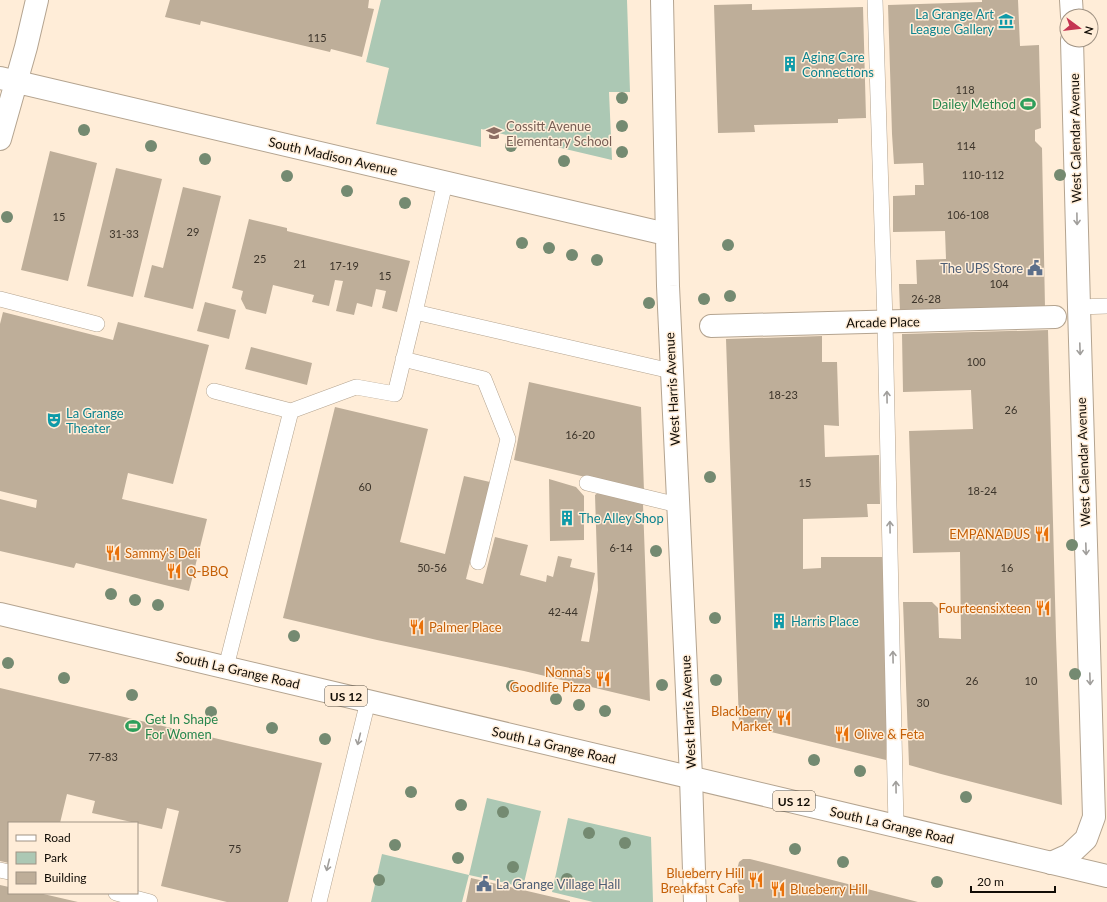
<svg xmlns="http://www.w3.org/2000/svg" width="1107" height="902" font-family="Lato,sans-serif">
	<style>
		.green { fill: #acc8b4 }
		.building { fill: #beae99 }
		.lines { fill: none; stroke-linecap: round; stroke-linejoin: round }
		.service-casing { stroke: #b4a490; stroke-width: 16 }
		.pedestrian-casing { stroke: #b4a490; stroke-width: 24 }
		.minor-casing { stroke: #b4a490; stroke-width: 24 }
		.primary-casing { stroke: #b4a490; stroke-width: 24 }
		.service { stroke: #fff; stroke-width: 15 }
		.pedestrian { stroke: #fff; stroke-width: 22 }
		.minor { stroke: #fff; stroke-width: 22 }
		.primary { stroke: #fff; stroke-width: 22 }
		.tree { fill: #748a71 }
		.oneway { stroke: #a09e9b }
		.labels { text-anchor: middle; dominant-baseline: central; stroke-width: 3; stroke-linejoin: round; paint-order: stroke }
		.number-label { font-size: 11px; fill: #3c342a }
		.shield { fill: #ffedd8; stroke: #585044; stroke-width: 1 }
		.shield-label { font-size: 12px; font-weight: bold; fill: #110c05 }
		.culture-label { font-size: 13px; fill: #0d838f; stroke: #ffedd8; text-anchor: start }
		.leisure-label { font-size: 13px; fill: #27864d; stroke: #ffedd8; text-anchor: end }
		.education-label { font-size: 13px; fill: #785e54; stroke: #ffedd8; text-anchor: start }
		.street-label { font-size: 13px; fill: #110c05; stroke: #ffedd8 }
		.service-label { font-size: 13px; fill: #4e5e75; stroke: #ffedd8; text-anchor: end }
		.food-label { font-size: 13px; fill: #c56008; stroke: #ffedd8; text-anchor: end }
	</style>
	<rect width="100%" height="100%" fill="#ffedd8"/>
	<path class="green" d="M 381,0 L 627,0 L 630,92 L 609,92 L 612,160 L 481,129 L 481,147 L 376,124 L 389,68 L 366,62 Z
		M 487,798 L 541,811 L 523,887 L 469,875 L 462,902 L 371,902 L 382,854 L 469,875 Z
		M 568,818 L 651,837 L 653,902 L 593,902 L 552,892 Z"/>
	<path class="building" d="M 170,0 L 369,0 L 368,8 L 374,9 L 362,57 L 331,49 L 330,52 L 201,21 L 200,25 L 165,17 Z
		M 982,0 L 1018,0 L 1020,46 L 1039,45 L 1041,128 L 1035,130 L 1035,141 L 1042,148 L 1045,308 L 900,312 L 899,284 L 917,284 L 916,260 L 946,259 L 945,231 L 893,232 L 893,196 L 915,195 L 915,185 L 924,185 L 923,163 L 894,164 L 892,134 L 888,5 L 982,2 Z
		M 752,4 L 752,10 L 863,7 L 866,118 L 838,119 L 838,123 L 754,125 L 755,132 L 718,133 L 714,5 Z
		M 50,151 L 97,163 L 68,281 L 21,270 Z
		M 116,168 L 162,179 L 133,297 L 87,286 Z
		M 183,187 L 221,196 L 193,309 L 144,297 L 152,265 L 163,268 Z
		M 249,219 L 287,228 L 287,231 L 410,261 L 397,312 L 382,308 L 386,291 L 376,289 L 372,307 L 357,303 L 354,315 L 336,311 L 343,281 L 335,280 L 329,306 L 312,302 L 314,295 L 273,285 L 266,314 L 246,309 L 241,299 L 243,291 L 232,288 Z
		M 205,302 L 236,310 L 229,339 L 197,331 Z
		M 3,312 L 113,340 L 118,322 L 209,345 L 173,484 L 128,473 L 122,499 L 207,519 L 189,591 L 76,563 L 74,568 L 0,551 L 0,499 L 36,508 L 37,500 L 0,491 L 0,324 Z
		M 1048,330 L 1056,637 L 1062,805 L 941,774 L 909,765 L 903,602 L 932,602 L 938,608 L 939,638 L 961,639 L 960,552 L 913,553 L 909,431 L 973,429 L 971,390 L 903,392 L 902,334 Z
		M 822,336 L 822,362 L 837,362 L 839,426 L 824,425 L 825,457 L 879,455 L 880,504 L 867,504 L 868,517 L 803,519 L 803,569 L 821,568 L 821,557 L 886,557 L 886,760 L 739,724 L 726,339 Z
		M 251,347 L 312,363 L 307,385 L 245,369 Z
		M 529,382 L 641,407 L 644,491 L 514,460 Z
		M 335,407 L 428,429 L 400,542 L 445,554 L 464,476 L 490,482 L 466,579 L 483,584 L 495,537 L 528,545 L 520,575 L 546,582 L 547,575 L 553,577 L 558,556 L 572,559 L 570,567 L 595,573 L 581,641 L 589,642 L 598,590 L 595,495 L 599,492 L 643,504 L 650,701 L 524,671 L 377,640 L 283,618 Z
		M 549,479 L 576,487 L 584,496 L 584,540 L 550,541 Z
		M 0,688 L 322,763 L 288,902 L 227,902 L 161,886 L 179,811 L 167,808 L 162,829 L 92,813 L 95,801 L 67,794 L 60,823 L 9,823 L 9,863 L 0,861 Z
		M 743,859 L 750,859 L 918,902 L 739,902 L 737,870 L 739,862 Z
		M 471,878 L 570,901 L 570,902 L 466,902 Z
		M 0,885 L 9,887 L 9,893 L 39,893 L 78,902 L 0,902 Z"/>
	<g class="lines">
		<defs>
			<path id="service" d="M 875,0 L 885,322 L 896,826
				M 445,183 L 415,312 L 671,371
				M 0,299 L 97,324
				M 1079,307 L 1107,306
				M 403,359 L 484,379 L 508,439 L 478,562
				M 214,391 L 291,411
				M 587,483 L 678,505
				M 226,667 L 291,411 L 356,387 L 395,394 L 415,312
				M 0,870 L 9,872
				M 116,893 L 150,902
				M 319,902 L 368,701"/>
			<path id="pedestrian" d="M 711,326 L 1055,317"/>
			<path id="minor" d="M 662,0 L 668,286 L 691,777 L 695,902
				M 1071,0 L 1072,16
				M 0,78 L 666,234
				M 0,139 L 26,47 L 37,0
				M 1051,863 L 1069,855 L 1086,839 L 1094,817 L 1079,307 L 1072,40"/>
			<path id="primary" d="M 0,614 L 1107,876"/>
		</defs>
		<use href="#service" class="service-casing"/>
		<use href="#pedestrian" class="pedestrian-casing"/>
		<use href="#minor" class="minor-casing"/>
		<use href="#primary" class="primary-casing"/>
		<use href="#service" class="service"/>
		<use href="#pedestrian" class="pedestrian"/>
		<use href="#minor" class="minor"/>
		<use href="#primary" class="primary"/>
	</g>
	<g class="tree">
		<circle cx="622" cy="98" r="6"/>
		<circle cx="622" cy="126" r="6"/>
		<circle cx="84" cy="130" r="6"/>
		<circle cx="151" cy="146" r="6"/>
		<circle cx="511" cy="146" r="6"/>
		<circle cx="622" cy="152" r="6"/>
		<circle cx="205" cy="159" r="6"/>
		<circle cx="564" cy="161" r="6"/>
		<circle cx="1060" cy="175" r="6"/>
		<circle cx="287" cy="176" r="6"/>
		<circle cx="347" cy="191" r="6"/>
		<circle cx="405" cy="203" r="6"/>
		<circle cx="7" cy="217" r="6"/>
		<circle cx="522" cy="243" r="6"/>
		<circle cx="728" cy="245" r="6"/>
		<circle cx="549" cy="248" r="6"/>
		<circle cx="572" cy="255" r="6"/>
		<circle cx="597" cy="260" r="6"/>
		<circle cx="730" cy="296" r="6"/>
		<circle cx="704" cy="299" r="6"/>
		<circle cx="649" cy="303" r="6"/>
		<circle cx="710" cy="477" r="6"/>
		<circle cx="1072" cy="545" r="6"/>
		<circle cx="656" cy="551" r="6"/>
		<circle cx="111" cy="594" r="6"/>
		<circle cx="135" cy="600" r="6"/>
		<circle cx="158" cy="605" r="6"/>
		<circle cx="715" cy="618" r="6"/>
		<circle cx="294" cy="636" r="6"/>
		<circle cx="8" cy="663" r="6"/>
		<circle cx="1075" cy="674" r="6"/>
		<circle cx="64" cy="678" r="6"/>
		<circle cx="716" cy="680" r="6"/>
		<circle cx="662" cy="685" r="6"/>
		<circle cx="512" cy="686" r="6"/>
		<circle cx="132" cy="695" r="6"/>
		<circle cx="556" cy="699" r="6"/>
		<circle cx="579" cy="705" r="6"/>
		<circle cx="605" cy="711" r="6"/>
		<circle cx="211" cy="712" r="6"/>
		<circle cx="272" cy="728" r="6"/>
		<circle cx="325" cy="739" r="6"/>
		<circle cx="814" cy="760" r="6"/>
		<circle cx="860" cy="771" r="6"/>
		<circle cx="411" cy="792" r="6"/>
		<circle cx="966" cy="797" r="6"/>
		<circle cx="461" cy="805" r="6"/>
		<circle cx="503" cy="812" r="6"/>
		<circle cx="589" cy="833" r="6"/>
		<circle cx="625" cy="843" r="6"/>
		<circle cx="395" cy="845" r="6"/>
		<circle cx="795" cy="849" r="6"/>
		<circle cx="458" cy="858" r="6"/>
		<circle cx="843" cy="862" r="6"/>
		<circle cx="513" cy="867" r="6"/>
		<circle cx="567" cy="879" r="6"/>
		<circle cx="379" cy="880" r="6"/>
		<circle cx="937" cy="882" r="6"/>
	</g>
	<defs><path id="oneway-shaft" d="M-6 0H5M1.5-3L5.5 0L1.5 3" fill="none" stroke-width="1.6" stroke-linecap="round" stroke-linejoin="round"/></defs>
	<g class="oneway">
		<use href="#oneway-shaft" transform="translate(1077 219) rotate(89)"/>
		<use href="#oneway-shaft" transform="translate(1080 349) rotate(88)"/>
		<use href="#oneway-shaft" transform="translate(887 397) rotate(-91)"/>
		<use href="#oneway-shaft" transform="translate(890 527) rotate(-91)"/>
		<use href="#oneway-shaft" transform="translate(1086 549) rotate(88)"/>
		<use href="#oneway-shaft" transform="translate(893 657) rotate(-91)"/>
		<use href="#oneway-shaft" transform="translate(1090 679) rotate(88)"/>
		<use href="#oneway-shaft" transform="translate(359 739) rotate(104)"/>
		<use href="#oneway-shaft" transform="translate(896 787) rotate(-91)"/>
		<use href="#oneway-shaft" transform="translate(328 865) rotate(104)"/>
	</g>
	<defs>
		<symbol id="museum-bare" viewBox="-9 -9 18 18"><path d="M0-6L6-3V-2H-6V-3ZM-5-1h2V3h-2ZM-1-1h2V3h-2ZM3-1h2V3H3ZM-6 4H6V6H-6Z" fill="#0f9aa8" stroke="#ffedd8" stroke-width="2.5" paint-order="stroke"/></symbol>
		<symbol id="building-bare" viewBox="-9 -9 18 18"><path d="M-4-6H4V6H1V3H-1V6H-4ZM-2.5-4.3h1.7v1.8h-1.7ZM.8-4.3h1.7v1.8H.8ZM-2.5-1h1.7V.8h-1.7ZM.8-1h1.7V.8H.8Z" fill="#0f9aa8" stroke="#ffedd8" stroke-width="2.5" paint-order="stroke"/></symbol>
		<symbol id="stadium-bare" viewBox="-9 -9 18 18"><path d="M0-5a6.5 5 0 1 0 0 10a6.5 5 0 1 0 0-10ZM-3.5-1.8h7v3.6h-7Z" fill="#2e9e5b" stroke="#ffedd8" stroke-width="2.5" paint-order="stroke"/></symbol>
		<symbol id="school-bare" viewBox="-9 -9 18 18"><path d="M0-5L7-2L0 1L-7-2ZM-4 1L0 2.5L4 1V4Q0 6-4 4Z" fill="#8d6e63" stroke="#ffedd8" stroke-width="2.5" paint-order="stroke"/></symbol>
		<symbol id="civic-bare" viewBox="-9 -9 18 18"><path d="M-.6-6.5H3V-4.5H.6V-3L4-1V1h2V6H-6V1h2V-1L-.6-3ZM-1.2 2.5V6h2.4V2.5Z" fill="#5c6f8a" stroke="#ffedd8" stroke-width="2.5" paint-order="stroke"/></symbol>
		<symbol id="theatre-bare" viewBox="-9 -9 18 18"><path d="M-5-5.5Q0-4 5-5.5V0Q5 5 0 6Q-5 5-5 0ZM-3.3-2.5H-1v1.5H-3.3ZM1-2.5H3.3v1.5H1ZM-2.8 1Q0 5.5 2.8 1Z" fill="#0f9aa8" stroke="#ffedd8" stroke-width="2.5" paint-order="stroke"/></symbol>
		<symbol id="restaurant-bare" viewBox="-9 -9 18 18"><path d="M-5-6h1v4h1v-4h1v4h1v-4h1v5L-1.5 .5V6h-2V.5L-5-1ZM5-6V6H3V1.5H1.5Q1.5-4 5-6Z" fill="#e8710a" stroke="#ffedd8" stroke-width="2.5" paint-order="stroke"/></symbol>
	</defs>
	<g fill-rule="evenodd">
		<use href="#museum-bare" x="995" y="10" width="22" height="22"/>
		<use href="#building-bare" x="779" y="53" width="22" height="22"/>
		<use href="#stadium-bare" x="1017" y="93" width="22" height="22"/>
		<use href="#school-bare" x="483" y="122" width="22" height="22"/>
		<use href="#civic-bare" x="1024" y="257" width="22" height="22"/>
		<use href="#theatre-bare" x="43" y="409" width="22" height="22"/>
		<use href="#building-bare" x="556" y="507" width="22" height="22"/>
		<use href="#restaurant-bare" x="1031" y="523" width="22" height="22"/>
		<use href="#restaurant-bare" x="102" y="542" width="22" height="22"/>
		<use href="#restaurant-bare" x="163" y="560" width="22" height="22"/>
		<use href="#restaurant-bare" x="1032" y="597" width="22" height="22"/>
		<use href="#building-bare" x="768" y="610" width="22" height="22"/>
		<use href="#restaurant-bare" x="406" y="616" width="22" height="22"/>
		<use href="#restaurant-bare" x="592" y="668" width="22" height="22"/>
		<use href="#restaurant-bare" x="773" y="707" width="22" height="22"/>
		<use href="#stadium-bare" x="122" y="715" width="22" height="22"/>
		<use href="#restaurant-bare" x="831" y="723" width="22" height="22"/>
		<use href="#restaurant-bare" x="745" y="869" width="22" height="22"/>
		<use href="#civic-bare" x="473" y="873" width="22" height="22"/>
		<use href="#restaurant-bare" x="767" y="878" width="22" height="22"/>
	</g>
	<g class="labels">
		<g class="number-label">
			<text x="317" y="37">115</text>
			<text x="965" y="89">118</text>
			<text x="966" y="145">114</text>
			<text x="983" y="174">110-112</text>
			<text x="968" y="214">106-108</text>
			<text x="59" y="216">15</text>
			<text x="193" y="231">29</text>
			<text x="124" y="233">31-33</text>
			<text x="260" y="258">25</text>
			<text x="300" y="263">21</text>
			<text x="344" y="265">17-19</text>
			<text x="385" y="275">15</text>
			<text x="999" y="283">104</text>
			<text x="926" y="298">26-28</text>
			<text x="976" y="361">100</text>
			<text x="783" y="394">18-23</text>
			<text x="1011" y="409">26</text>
			<text x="580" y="434">16-20</text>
			<text x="805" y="482">15</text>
			<text x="365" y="486">60</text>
			<text x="982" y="490">18-24</text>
			<text x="621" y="547">6-14</text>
			<text x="432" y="567">50-56</text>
			<text x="1007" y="567">16</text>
			<text x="563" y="611">42-44</text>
			<text x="972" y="680">26</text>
			<text x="1031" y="680">10</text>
			<text x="923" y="702">30</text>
			<text x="103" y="756">77-83</text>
			<text x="235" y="848">75</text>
		</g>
		<g class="shield">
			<rect x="325" y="686" width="42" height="20" rx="3"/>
			<rect x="773" y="791" width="42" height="20" rx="3"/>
		</g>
		<g class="shield-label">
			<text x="346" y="696">US 12</text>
			<text x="794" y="801">US 12</text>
		</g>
		<g class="culture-label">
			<text x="994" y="14" text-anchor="end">La Grange Art<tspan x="994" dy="15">League Gallery</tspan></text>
			<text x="802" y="57">Aging Care<tspan x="802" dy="15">Connections</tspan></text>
			<text x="66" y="413">La Grange<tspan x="66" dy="15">Theater</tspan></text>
			<text x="579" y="518">The Alley Shop</text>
			<text x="791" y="621">Harris Place</text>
		</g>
		<g class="leisure-label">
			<text x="1016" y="104">Dailey Method</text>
			<text x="145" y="719" text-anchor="start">Get In Shape<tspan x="145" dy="15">For Women</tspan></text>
		</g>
		<g class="education-label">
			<text x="506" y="126">Cossitt Avenue<tspan x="506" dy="15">Elementary School</tspan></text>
		</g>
		<g class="street-label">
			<text transform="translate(1075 138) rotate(-91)">West Calendar Avenue</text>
			<text transform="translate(333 156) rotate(13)">South Madison Avenue</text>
			<text transform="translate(883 322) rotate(-1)">Arcade Place</text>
			<text transform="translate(672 389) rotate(-93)">West Harris Avenue</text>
			<text transform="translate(1083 462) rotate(-92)">West Calendar Avenue</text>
			<text transform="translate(238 670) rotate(13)">South La Grange Road</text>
			<text transform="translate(688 712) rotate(-93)">West Harris Avenue</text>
			<text transform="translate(554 745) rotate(13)">South La Grange Road</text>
			<text transform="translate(892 825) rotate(13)">South La Grange Road</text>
		</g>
		<g class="service-label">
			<text x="1023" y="268">The UPS Store</text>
			<text x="496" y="884" text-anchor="start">La Grange Village Hall</text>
		</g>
		<g class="food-label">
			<text x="1030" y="534">EMPANADUS</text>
			<text x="125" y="553" text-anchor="start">Sammy's Deli</text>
			<text x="186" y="571" text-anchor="start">Q-BBQ</text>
			<text x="1031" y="608">Fourteensixteen</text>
			<text x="429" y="627" text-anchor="start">Palmer Place</text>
			<text x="591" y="672">Nonna's<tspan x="591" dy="15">Goodlife Pizza</tspan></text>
			<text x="772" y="711">Blackberry<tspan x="772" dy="15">Market</tspan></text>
			<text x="854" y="734" text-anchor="start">Olive &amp; Feta</text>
			<text x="744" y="873">Blueberry Hill<tspan x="744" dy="15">Breakfast Cafe</tspan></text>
			<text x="790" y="889" text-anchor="start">Blueberry Hill</text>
		</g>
	</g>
	<rect x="8" y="822" width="130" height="72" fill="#ffedd8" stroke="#a09384"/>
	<rect x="16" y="835" width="20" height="6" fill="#ffffff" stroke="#a09384"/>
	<text x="44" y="842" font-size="12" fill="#110c05">Road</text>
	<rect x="16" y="852" width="20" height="12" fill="#acc8b4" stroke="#a09384"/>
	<text x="44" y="862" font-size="12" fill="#110c05">Park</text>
	<rect x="16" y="872" width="20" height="12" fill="#beae99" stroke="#a09384"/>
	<text x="44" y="882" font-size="12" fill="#110c05">Building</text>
	<g transform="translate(1079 28) rotate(105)"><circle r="19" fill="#ffedd8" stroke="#a09384"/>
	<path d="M0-3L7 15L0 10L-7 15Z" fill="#c53452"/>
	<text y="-6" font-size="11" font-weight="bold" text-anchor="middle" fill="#110c05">N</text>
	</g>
	<path d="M971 886v6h84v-6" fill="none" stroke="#110c05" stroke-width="2"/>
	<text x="977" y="886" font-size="12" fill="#110c05" stroke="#ffedd8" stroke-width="3" paint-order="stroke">20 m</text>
</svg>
